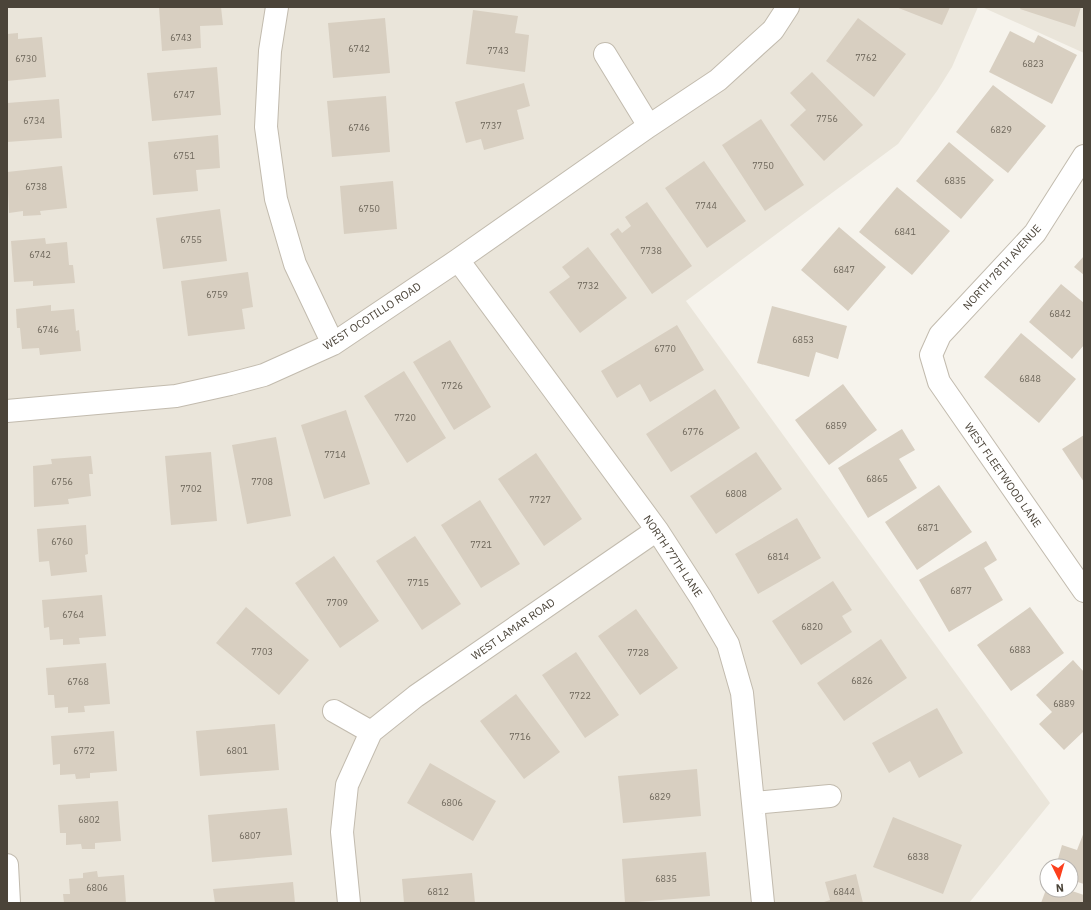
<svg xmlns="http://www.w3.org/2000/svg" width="1091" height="910" font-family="'IBM Plex Sans',sans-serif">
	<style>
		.residential { fill: #eae5da }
		.building { fill: #d8cfc1 }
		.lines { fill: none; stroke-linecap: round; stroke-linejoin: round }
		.street-casing { stroke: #c2bbae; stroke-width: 24 }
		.street { stroke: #fff; stroke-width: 22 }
		.labels { text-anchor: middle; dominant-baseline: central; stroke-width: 3; stroke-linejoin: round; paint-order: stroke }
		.number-label { font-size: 9px; fill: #6e675b }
		.street-label { font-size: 11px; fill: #4b4439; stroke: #fff }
	</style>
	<rect width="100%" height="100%" fill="#f6f3ec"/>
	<path class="residential" d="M 7,7 L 978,7 L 952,67 L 937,91 L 898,144 L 686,301 L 1050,803 L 969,903 L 7,903 Z
		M 982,7 L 1084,7 L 1084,53 Z"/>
	<path class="building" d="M 159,7 L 221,7 L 223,25 L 200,26 L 201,48 L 162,51 Z
		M 896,7 L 950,7 L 942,25 Z
		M 1021,7 L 1081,7 L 1075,27 L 1020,9 Z
		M 473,10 L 518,16 L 515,33 L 529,35 L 525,72 L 466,64 Z
		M 385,18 L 390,73 L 333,78 L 328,23 Z
		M 858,18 L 906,54 L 874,97 L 826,61 Z
		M 1010,31 L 1034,43 L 1038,35 L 1077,55 L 1052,104 L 989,72 Z
		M 18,33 L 18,39 L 42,37 L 46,77 L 7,81 L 7,34 Z
		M 217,67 L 221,115 L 152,121 L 147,73 Z
		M 812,72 L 863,125 L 824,161 L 790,125 L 806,110 L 790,93 Z
		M 524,83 L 530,106 L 517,110 L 524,139 L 484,150 L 481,139 L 466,143 L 455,102 Z
		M 993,85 L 1046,126 L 1008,173 L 956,132 Z
		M 386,96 L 390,152 L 332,157 L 327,101 Z
		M 59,99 L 62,138 L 7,142 L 7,103 Z
		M 761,119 L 804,185 L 765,211 L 722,145 Z
		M 218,135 L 220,168 L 196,170 L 198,191 L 153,195 L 148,142 Z
		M 949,142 L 994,180 L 961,219 L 916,181 Z
		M 704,161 L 746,221 L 707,248 L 665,188 Z
		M 62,166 L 67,208 L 40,211 L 41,215 L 23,216 L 23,211 L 9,213 L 7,172 Z
		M 393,181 L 397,229 L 344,234 L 340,186 Z
		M 897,187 L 950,231 L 912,275 L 859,232 Z
		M 647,202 L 692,266 L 652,294 L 610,234 L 618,228 L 622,233 L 631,226 L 625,217 Z
		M 220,209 L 227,261 L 163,269 L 156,218 Z
		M 839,227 L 886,267 L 848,311 L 801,270 Z
		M 45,238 L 46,244 L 67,242 L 69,265 L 73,265 L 75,283 L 33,286 L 33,281 L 14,282 L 11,241 Z
		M 588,247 L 627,298 L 580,333 L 549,292 L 570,277 L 562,267 Z
		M 1084,256 L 1084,275 L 1074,267 Z
		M 248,272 L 253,307 L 242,309 L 245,329 L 188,336 L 181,281 Z
		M 1061,284 L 1084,303 L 1084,345 L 1072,359 L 1029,322 Z
		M 51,305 L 51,311 L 74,309 L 76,331 L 79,330 L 81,351 L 40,355 L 39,348 L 22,349 L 20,328 L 17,328 L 16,309 Z
		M 772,306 L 847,326 L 838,359 L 816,352 L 809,377 L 757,363 Z
		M 677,325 L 704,370 L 650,402 L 640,384 L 617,398 L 601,371 Z
		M 1021,333 L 1076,379 L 1039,423 L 984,377 Z
		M 450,340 L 491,407 L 454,430 L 413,362 Z
		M 404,371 L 446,438 L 407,463 L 364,396 Z
		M 843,384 L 877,430 L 829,465 L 795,420 Z
		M 715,389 L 740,428 L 671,472 L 646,434 Z
		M 346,410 L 370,484 L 324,499 L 301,425 Z
		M 902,429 L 915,450 L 899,459 L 917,488 L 868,518 L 838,468 Z
		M 1084,435 L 1084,482 L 1062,449 Z
		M 276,437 L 291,516 L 247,524 L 232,445 Z
		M 211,452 L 217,521 L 171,525 L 165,456 Z
		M 756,452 L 782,489 L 716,534 L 690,496 Z
		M 536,453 L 582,519 L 544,546 L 498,479 Z
		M 91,456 L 93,474 L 89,474 L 91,496 L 68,499 L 69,504 L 34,507 L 33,466 L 52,464 L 51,459 Z
		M 939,485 L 972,532 L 917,570 L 885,522 Z
		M 480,500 L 520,564 L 481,588 L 441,525 Z
		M 797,518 L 821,558 L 758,594 L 735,554 Z
		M 86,525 L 88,554 L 85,555 L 87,572 L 51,576 L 49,561 L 39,562 L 37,529 Z
		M 415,536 L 461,604 L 422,630 L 376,561 Z
		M 986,541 L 997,560 L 984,568 L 1003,600 L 949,632 L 919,580 Z
		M 334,556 L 379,621 L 340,648 L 295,583 Z
		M 833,581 L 852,610 L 842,616 L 852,632 L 801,665 L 772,621 Z
		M 102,595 L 106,636 L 79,638 L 80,644 L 63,645 L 63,639 L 50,640 L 49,627 L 44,628 L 42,600 Z
		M 246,607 L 309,660 L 279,695 L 216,643 Z
		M 1030,607 L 1064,653 L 1011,691 L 977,645 Z
		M 636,609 L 678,668 L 640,695 L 598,636 Z
		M 881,639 L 907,678 L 844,721 L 817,683 Z
		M 576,652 L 619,715 L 585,738 L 542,675 Z
		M 1073,660 L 1084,672 L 1084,731 L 1064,750 L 1039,724 L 1052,712 L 1036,695 Z
		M 106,663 L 110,704 L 84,706 L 85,712 L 68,713 L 68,707 L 55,708 L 54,695 L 48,695 L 46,668 Z
		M 516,694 L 560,752 L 524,779 L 480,721 Z
		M 937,708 L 963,753 L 919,778 L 910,761 L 889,773 L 872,743 Z
		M 275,724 L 279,770 L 200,776 L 196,731 Z
		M 114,731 L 117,771 L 90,773 L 90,778 L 76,779 L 75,774 L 60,775 L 60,764 L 53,765 L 51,736 Z
		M 430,763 L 496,801 L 473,841 L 407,803 Z
		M 697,769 L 701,816 L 623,823 L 618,776 Z
		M 118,801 L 121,841 L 95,843 L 95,849 L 82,849 L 81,844 L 66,845 L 66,833 L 60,833 L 58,805 Z
		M 287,808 L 292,855 L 212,862 L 208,815 Z
		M 893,817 L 962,845 L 943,894 L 873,867 Z
		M 1084,832 L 1084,884 L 1071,880 L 1071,866 L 1056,866 L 1062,845 L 1077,850 Z
		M 706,852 L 710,896 L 625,903 L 622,859 Z
		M 97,871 L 98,877 L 124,875 L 126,903 L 64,903 L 63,894 L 70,894 L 69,879 L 83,878 L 83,873 Z
		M 472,873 L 475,903 L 404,903 L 402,879 Z
		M 856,874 L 863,903 L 821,903 L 830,900 L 825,882 Z
		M 293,882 L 295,903 L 215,903 L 213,889 Z
		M 1047,887 L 1047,890 L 1069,890 L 1084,895 L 1084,903 L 1041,903 Z"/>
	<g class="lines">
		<defs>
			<path id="street" d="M 277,7 L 270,51 L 266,127 L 276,199 L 295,264 L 333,344
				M 605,54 L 649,126
				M 1084,156 L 1035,233 L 940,335 L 931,355 L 939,382 L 1084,591
				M 458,260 L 657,530 L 701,598 L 728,644 L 742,693 L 763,903
				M 7,411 L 176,396 L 230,384 L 264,375 L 333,344 L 458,260 L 649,126 L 718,80 L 773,30 L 788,7
				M 334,711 L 371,732
				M 754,803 L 830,796
				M 7,865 L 9,903
				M 349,903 L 342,832 L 347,785 L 371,732 L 416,696 L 657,530"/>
		</defs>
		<use href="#street" class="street-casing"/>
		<use href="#street" class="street"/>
	</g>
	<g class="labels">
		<g class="number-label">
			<text x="181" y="37">6743</text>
			<text x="359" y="48">6742</text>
			<text x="498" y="50">7743</text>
			<text x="866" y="57">7762</text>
			<text x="26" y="58">6730</text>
			<text x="1033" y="63">6823</text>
			<text x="184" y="94">6747</text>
			<text x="827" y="118">7756</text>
			<text x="34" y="120">6734</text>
			<text x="491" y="125">7737</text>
			<text x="359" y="127">6746</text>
			<text x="1001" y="129">6829</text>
			<text x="184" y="155">6751</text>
			<text x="763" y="165">7750</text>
			<text x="955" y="180">6835</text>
			<text x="36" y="186">6738</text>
			<text x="706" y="205">7744</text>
			<text x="369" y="208">6750</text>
			<text x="905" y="231">6841</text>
			<text x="191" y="239">6755</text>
			<text x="651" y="250">7738</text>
			<text x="40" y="254">6742</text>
			<text x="844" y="269">6847</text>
			<text x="588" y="285">7732</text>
			<text x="217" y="294">6759</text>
			<text x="1060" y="313">6842</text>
			<text x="48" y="329">6746</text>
			<text x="803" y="339">6853</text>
			<text x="665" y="348">6770</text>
			<text x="1030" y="378">6848</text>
			<text x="452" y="385">7726</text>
			<text x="405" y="417">7720</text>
			<text x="836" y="425">6859</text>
			<text x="693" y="431">6776</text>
			<text x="335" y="454">7714</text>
			<text x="877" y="478">6865</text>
			<text x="62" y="481">6756</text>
			<text x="262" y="481">7708</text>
			<text x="191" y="488">7702</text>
			<text x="736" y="493">6808</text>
			<text x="540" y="499">7727</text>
			<text x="928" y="527">6871</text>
			<text x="62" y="541">6760</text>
			<text x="481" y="544">7721</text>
			<text x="778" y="556">6814</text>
			<text x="418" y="582">7715</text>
			<text x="961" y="590">6877</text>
			<text x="337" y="602">7709</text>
			<text x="73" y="614">6764</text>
			<text x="812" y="626">6820</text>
			<text x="1020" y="649">6883</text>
			<text x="262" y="651">7703</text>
			<text x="638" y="652">7728</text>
			<text x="862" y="680">6826</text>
			<text x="78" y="681">6768</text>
			<text x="580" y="695">7722</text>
			<text x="1064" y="703">6889</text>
			<text x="520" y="736">7716</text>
			<text x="84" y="750">6772</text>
			<text x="237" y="750">6801</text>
			<text x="660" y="796">6829</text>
			<text x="452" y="802">6806</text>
			<text x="89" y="819">6802</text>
			<text x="250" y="835">6807</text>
			<text x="918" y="856">6838</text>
			<text x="666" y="878">6835</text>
			<text x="97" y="887">6806</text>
			<text x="438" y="891">6812</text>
			<text x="844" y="891">6844</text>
		</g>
		<g class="street-label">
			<text transform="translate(1002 267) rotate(-48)">NORTH 78TH AVENUE</text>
			<text transform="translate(372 316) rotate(-33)">WEST OCOTILLO ROAD</text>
			<text transform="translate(1003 475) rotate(55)">WEST FLEETWOOD LANE</text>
			<text transform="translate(673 556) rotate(56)">NORTH 77TH LANE</text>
			<text transform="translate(513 629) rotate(-35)">WEST LAMAR ROAD</text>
		</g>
	</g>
	<rect width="1091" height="910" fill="none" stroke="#4b4439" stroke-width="16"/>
	<g transform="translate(1059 878) rotate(175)"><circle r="19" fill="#ffffff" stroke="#b7b4b0"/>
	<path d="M0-3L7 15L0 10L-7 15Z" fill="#fc3f1d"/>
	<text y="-6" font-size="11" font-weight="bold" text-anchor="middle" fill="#4b4439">N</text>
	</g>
</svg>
